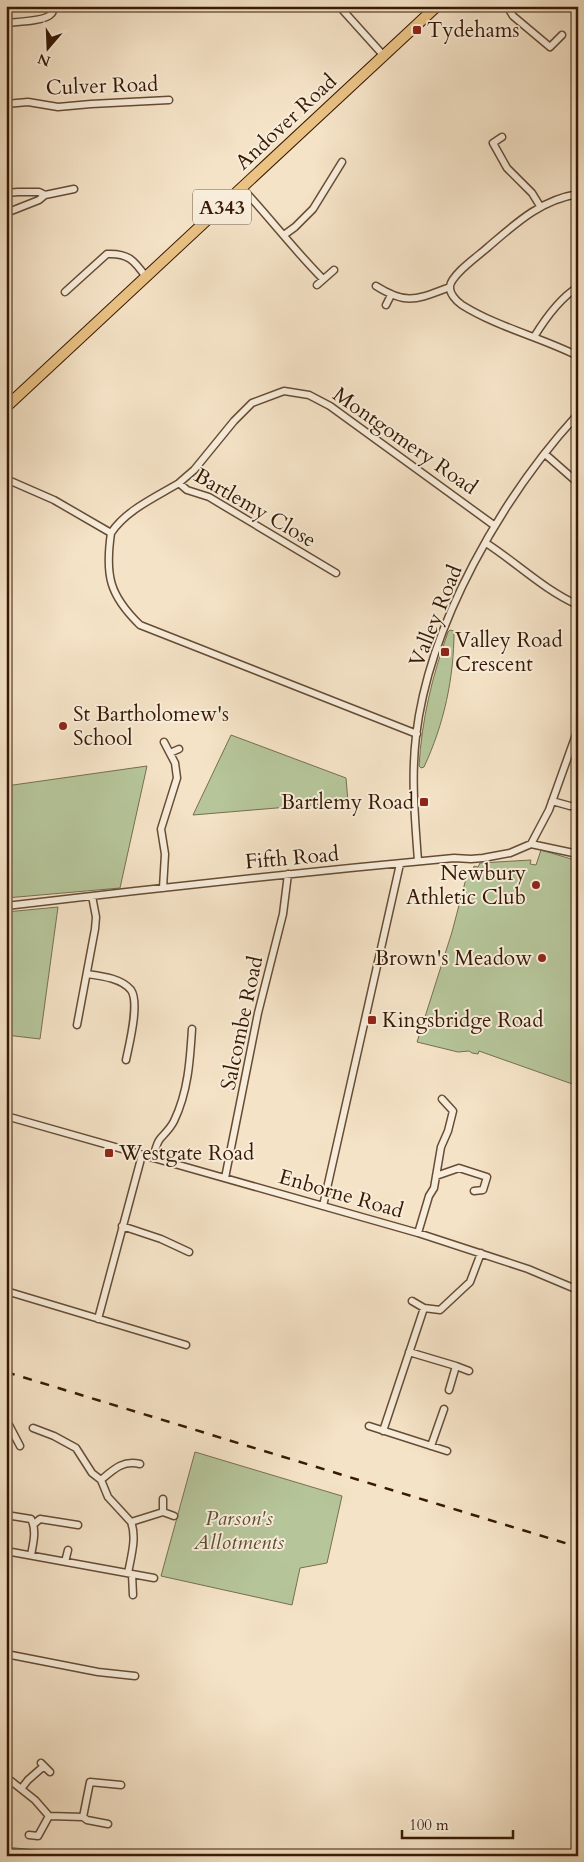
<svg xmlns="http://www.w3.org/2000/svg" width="584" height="1862" font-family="Cardo,serif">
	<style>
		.green { fill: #b6c59a; stroke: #766f4f }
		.water { fill: #9cbeb6; stroke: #747c6f }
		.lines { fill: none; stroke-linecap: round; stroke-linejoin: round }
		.minor-casing { stroke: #664c35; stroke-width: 9 }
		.primary-casing { stroke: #371904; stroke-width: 12 }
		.minor { stroke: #f8eddb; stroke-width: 6 }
		.primary { stroke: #eac284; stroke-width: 10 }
		.rail { stroke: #371904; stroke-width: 2.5; stroke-dasharray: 9 9; stroke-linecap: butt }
		.poi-dot { fill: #8f2418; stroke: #f8eddb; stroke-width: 2 }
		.labels { text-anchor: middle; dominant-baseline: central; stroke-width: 4; stroke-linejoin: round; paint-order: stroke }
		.shield { fill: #f8eddb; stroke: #715944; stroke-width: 1 }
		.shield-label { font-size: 20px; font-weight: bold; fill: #371904 }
		.poi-label { font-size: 21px; fill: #371904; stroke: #f8eddb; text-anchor: start }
		.street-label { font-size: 21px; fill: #371904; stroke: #f8eddb }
		.park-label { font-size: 21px; font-style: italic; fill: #5d4d31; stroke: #f8eddb }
	</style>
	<rect width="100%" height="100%" fill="#f5e3c7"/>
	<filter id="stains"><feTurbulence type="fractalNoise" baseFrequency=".004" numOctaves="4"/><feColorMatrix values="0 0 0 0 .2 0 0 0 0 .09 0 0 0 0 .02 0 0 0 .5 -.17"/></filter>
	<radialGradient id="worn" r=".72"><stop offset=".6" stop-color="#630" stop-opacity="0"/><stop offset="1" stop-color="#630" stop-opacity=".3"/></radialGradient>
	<path class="green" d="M 450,630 L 454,631 C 454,678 444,724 424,767 L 421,768 L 419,766 C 422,718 432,677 448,632 Z
		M 231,735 L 346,778 L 348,802 L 193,815 Z
		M 147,766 L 120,888 L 6,898 L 6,786 Z
		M 541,850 L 578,861 L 578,1086 L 479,1051 L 478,1054 L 472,1053 L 469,1051 L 458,1052 L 417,1042 L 452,932 L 468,871 L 473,872 L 474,866 L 478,867 L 480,863 L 531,860 L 530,864 L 536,865 Z
		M 58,907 L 40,1039 L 6,1035 L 6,912 Z
		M 195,1452 L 342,1496 L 327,1563 L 300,1568 L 292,1605 L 161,1576 Z"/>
	<path class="water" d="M 6,1847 L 94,1856 L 6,1856 Z"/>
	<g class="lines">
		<defs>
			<path id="minor" d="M 339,6 L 384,56
				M 507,6 L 513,16 L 550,47 L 562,35
				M 6,23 C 16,22 46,21 51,14 C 54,12 53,9 53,6
				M 6,104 L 28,102 L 58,107 L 91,104 L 169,100
				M 502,137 L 493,143 L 507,168 L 532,193 L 540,206
				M 242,188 C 270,218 294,250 323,279
				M 6,193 L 18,192 L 39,192 L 45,195 L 74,189
				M 578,194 C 540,200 515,224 487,248 C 478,256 452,274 450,286 C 449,293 456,301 462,305 C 497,327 540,337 578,356
				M 6,213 L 39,200 L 45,195
				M 284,235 L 295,227 L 313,209 L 342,162
				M 317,285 L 334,270
				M 376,286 C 408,306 417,299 450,287
				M 65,292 L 107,254 C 128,253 134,260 146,277
				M 386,305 L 391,295
				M 534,337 C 545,319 560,298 578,287
				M 545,454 L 578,483
				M 6,479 L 54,500 L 111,533 C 105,575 109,595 140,625 L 417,734
				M 179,483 L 194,470 L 234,421 L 252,403 L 284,391 L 309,395 L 330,406 L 495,526
				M 111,533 C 126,510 156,497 179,483 L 187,490 L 209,497 L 336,573
				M 486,543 C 517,563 544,590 578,605
				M 170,753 L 179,749
				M 552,801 L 570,806 L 578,806
				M 531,844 L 549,810 L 578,729
				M 418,861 C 415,819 411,778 416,736 C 429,624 502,497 578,414
				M 163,888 L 165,854 L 161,829 L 177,778 L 175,763 L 164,742
				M 6,906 C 155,888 304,872 454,858 L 471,859 L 483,858 L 510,853 L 531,844 L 578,854
				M 87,974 C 101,976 121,978 131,990 C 140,1003 129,1045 126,1060
				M 77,1025 L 95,929 L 96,917 L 92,896
				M 6,1116 L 418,1233 L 528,1269 L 578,1290
				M 153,1158 C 155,1152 156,1144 160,1139 C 165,1133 170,1129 174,1121 C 188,1092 190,1061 192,1029
				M 436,1176 L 459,1168 L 487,1177 L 483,1190 L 474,1191
				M 225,1178 L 258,1013 L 283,914 L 288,874
				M 323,1206 L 400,864
				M 122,1226 L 161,1239 L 189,1252
				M 418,1233 L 429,1196 L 434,1188 L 441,1147 L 448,1131 L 453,1111 L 442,1099
				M 6,1291 L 186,1345
				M 412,1301 L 424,1308 L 440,1310 L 470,1282 L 481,1253
				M 98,1319 L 142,1155
				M 409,1352 L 456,1366 L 449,1390
				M 456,1366 L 469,1371
				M 6,1423 L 9,1425 L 20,1446
				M 369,1426 L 447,1451
				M 33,1428 L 54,1436 L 76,1448 L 92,1473 L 101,1480 L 108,1497 L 131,1522 C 137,1537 131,1557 128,1573
				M 383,1431 L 424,1308
				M 431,1446 L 444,1409
				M 101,1480 C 114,1469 123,1460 140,1464
				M 163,1512 L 163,1499
				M 6,1515 L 31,1519 C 37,1530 33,1544 31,1555
				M 131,1522 L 163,1512 L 174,1516
				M 34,1524 L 40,1519 L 78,1525
				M 6,1551 L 154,1578
				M 65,1562 L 68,1550
				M 132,1574 L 133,1595
				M 6,1654 L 98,1672 L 135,1676
				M 41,1763 L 50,1772
				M 6,1777 L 35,1800 L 49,1816 L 83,1817 L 87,1820 L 108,1824
				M 21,1789 L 28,1780 L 44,1766
				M 83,1817 L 90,1782 L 121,1785
				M 29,1835 L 38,1836 L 49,1816"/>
			<path id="primary" d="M 6,407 L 437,6"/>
		</defs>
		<use href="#minor" class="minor-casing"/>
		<use href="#primary" class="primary-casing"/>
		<use href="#minor" class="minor"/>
		<use href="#primary" class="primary"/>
		<path class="rail" d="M 6,1372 L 578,1547"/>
	</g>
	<g class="poi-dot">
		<rect x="412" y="25" width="10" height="10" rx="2.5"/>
		<rect x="440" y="647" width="10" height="10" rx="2.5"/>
		<circle cx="63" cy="726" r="5"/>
		<rect x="419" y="797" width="10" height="10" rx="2.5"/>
		<circle cx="536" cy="885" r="5"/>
		<circle cx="542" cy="958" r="5"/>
		<rect x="367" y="1015" width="10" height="10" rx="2.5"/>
		<rect x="104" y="1148" width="10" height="10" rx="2.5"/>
	</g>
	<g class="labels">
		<rect class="shield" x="193" y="189.5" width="58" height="35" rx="4"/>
		<g class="shield-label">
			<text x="222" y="207">A343</text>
		</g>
		<g class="poi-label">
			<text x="427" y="30">Tydehams</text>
			<text x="455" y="640">Valley Road<tspan x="455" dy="24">Crescent</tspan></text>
			<text x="73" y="714">St Bartholomew's<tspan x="73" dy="24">School</tspan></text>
			<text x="414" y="802" text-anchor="end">Bartlemy Road</text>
			<text x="526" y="873" text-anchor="end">Newbury<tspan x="526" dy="24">Athletic Club</tspan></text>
			<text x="532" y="958" text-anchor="end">Brown's Meadow</text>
			<text x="382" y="1020">Kingsbridge Road</text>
			<text x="119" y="1153">Westgate Road</text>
		</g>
		<g class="street-label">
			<text transform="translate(102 86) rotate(-2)">Culver Road</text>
			<text transform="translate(286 122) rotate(-43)">Andover Road</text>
			<text transform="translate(405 441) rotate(35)">Montgomery Road</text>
			<text transform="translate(255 508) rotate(30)">Bartlemy Close</text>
			<text transform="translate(436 616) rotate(-68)">Valley Road</text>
			<text transform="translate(292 858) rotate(-5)">Fifth Road</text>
			<text transform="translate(242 1023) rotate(-78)">Salcombe Road</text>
			<text transform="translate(341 1194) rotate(16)">Enborne Road</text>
		</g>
		<g class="park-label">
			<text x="239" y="1518">Parson's<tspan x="239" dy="24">Allotments</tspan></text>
		</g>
	</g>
	<rect width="584" height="1862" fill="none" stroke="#f5e3c7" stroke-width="25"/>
	<rect x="8" y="8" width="569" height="1847" fill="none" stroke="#371904" stroke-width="2.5"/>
	<rect x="12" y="12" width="559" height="1837" fill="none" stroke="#371904"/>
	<g transform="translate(48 48) rotate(199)" stroke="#f8eddb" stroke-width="4" paint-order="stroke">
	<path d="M0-4L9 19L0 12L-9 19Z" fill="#371904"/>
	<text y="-8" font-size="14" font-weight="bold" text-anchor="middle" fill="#371904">N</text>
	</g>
	<path d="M402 1830v8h111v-8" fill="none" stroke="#371904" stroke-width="2.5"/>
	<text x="409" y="1830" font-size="15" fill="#371904" stroke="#f8eddb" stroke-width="4" paint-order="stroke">100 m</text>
	<rect width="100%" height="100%" filter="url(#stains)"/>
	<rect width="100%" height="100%" fill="url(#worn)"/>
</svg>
